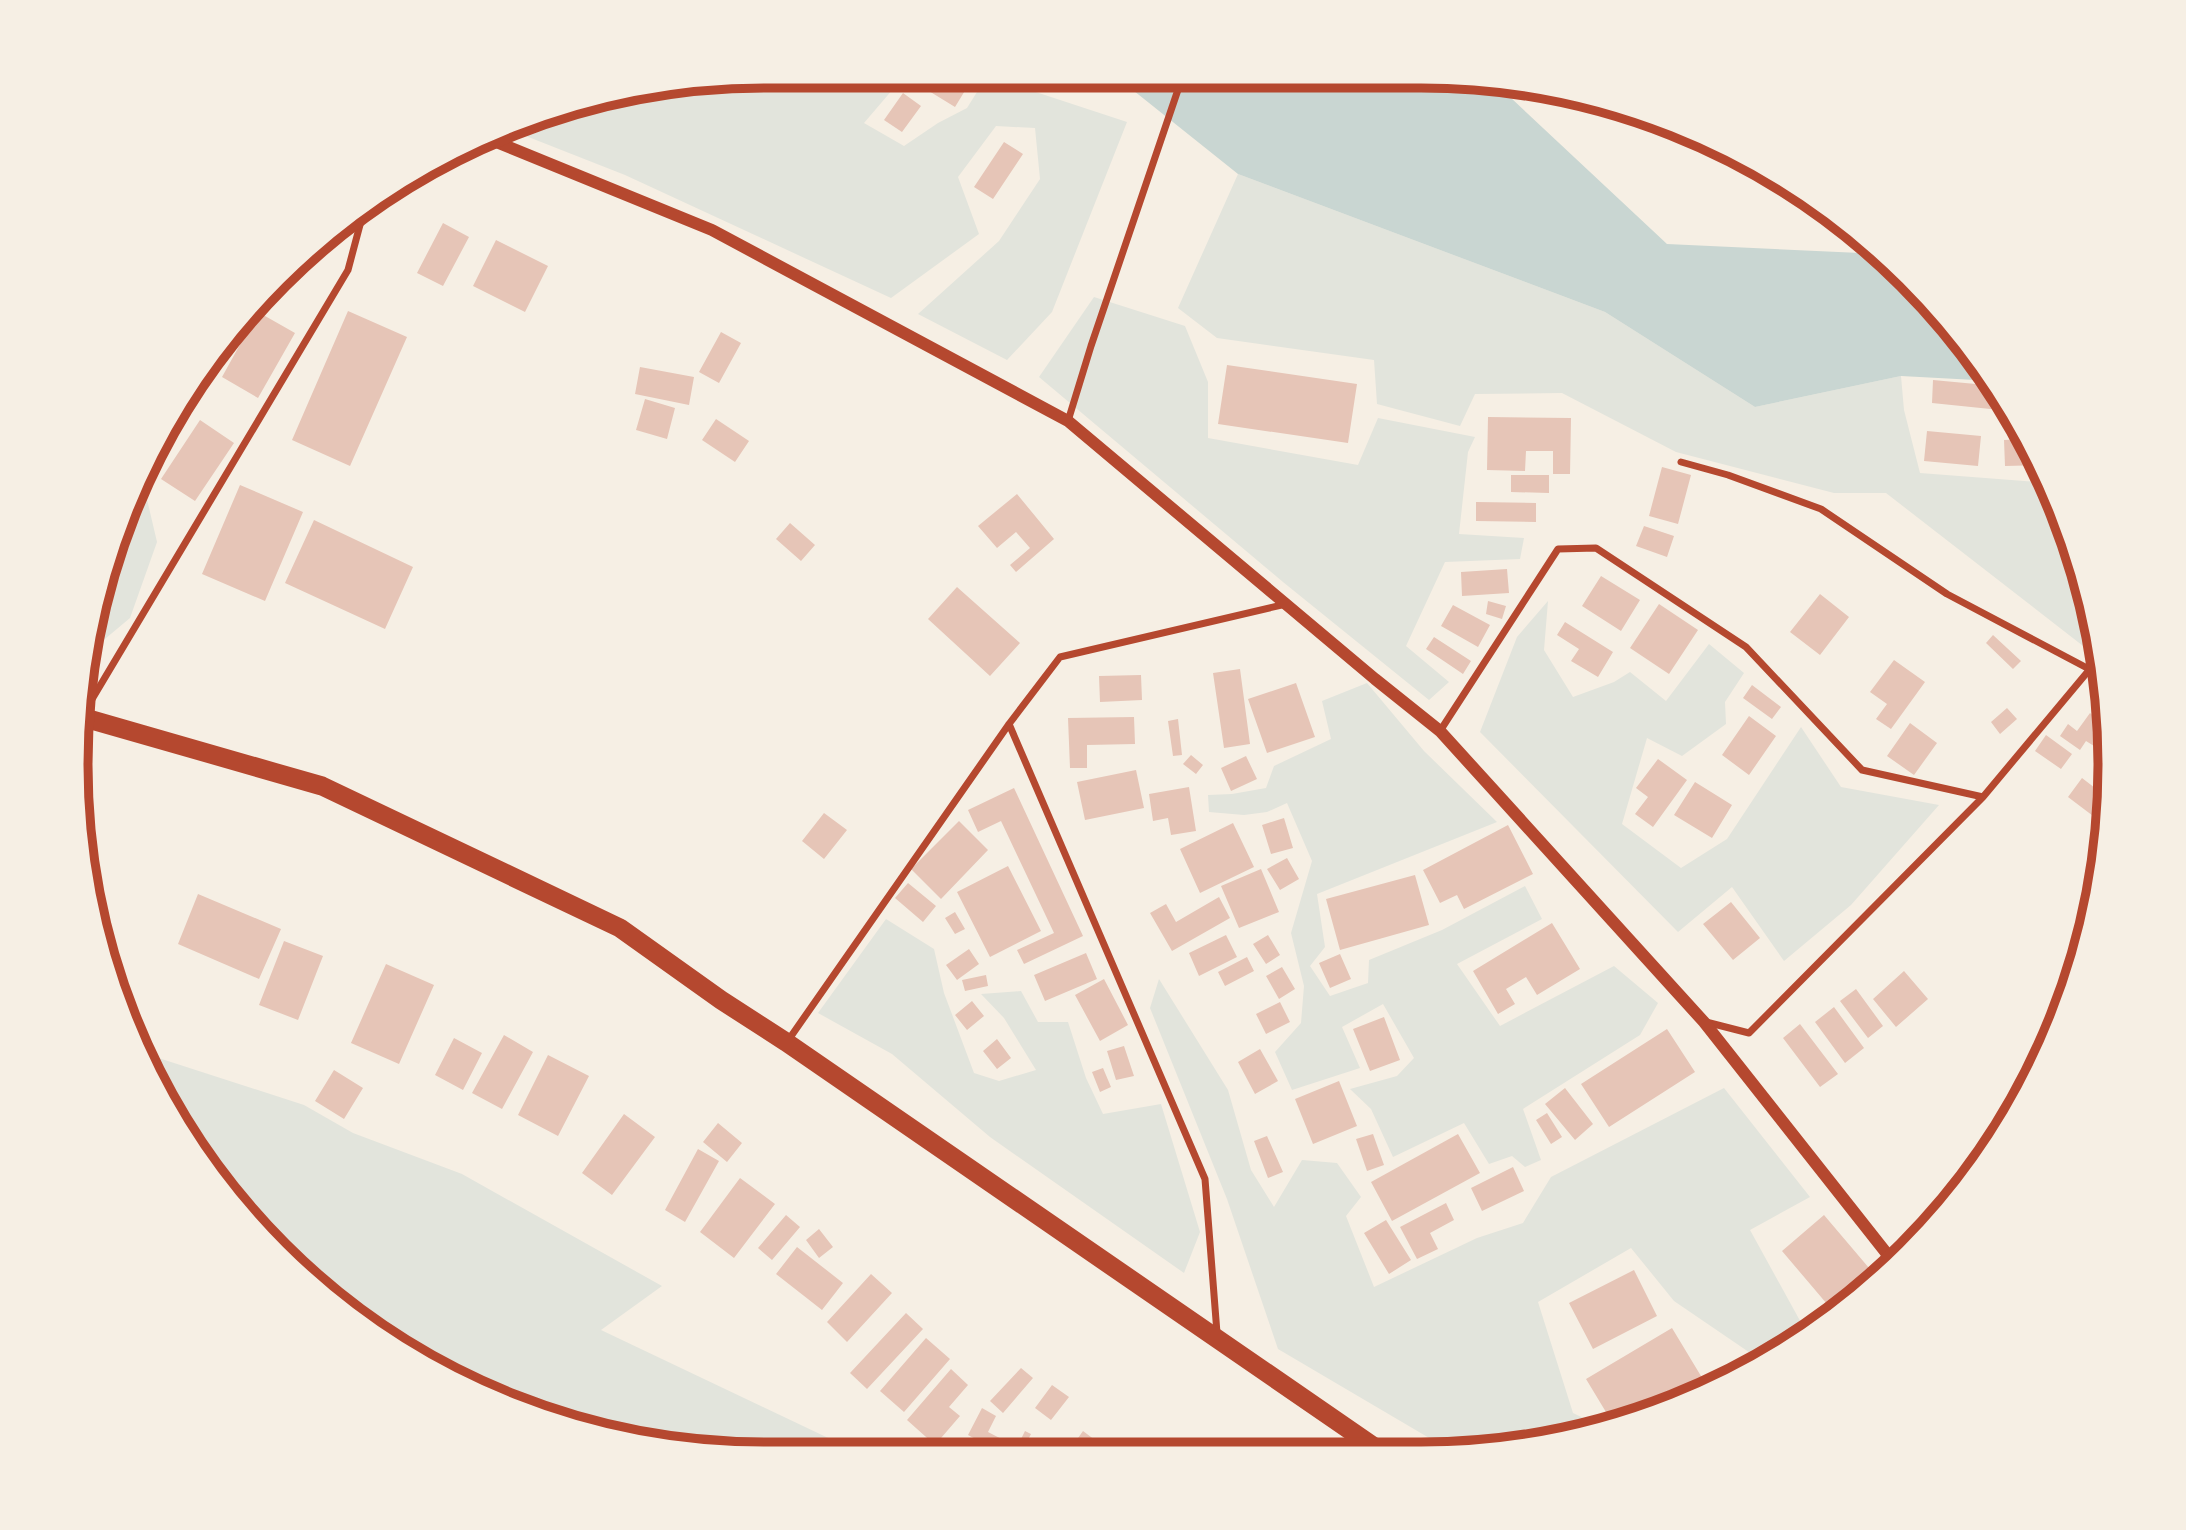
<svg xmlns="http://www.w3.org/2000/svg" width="2186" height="1530" font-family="'Roboto Condensed',sans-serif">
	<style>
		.green { fill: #e2e4dc }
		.water { fill: #c9d6d2 }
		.building { fill: #e6c5b7 }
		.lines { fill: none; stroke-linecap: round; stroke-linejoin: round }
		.minor { stroke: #b5482f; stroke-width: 7 }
		.tertiary { stroke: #b5482f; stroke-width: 12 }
		.trunk { stroke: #b5482f; stroke-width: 19 }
		.rim { fill: none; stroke: #b5482f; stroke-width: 9 }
	</style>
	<rect width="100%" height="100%" fill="#f6efe4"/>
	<path class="green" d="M 765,75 L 905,75 L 864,123 L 904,146 L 938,123 L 967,108 L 987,76 L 1127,122 L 1052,312 L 1007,360 L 918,314 L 999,241 L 1040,179 L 1035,128 L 996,126 L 958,177 L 979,234 L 891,298 L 625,175 L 503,127 L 586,99 Z
		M 1238,174 L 1605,312 L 1755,407 L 1901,376 L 1904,410 L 1920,473 L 2049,483 L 2058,501 L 2098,634 L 2087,649 L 1886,493 L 1834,493 L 1676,452 L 1562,393 L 1475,394 L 1460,426 L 1377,404 L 1374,360 L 1217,338 L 1178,308 Z
		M 1094,297 L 1185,326 L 1208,382 L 1208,438 L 1358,465 L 1378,418 L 1475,437 L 1468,452 L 1459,534 L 1524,538 L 1520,559 L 1445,562 L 1406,646 L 1449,682 L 1429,700 L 1283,582 L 1039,377 Z
		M 208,360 L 188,415 L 157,446 L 191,382 Z
		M 150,460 L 146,495 L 157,542 L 130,618 L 87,654 L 128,501 Z
		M 1548,601 L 1544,650 L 1573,697 L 1614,682 L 1630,672 L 1666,701 L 1709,644 L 1744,673 L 1725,702 L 1726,724 L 1682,756 L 1647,738 L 1622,824 L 1681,868 L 1727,839 L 1801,727 L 1841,787 L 1939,805 L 1851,905 L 1784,961 L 1732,887 L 1678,932 L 1480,732 L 1517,637 Z
		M 1367,683 L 1424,751 L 1497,822 L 1317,894 L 1325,947 L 1310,966 L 1330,996 L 1368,983 L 1369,960 L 1442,930 L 1525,886 L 1542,919 L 1457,964 L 1500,1026 L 1614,966 L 1658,1003 L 1640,1035 L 1523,1109 L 1541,1160 L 1525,1167 L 1512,1156 L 1489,1164 L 1464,1123 L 1393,1157 L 1371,1109 L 1350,1089 L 1397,1076 L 1414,1058 L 1383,1004 L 1342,1027 L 1360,1068 L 1292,1090 L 1275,1052 L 1301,1023 L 1304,986 L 1291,933 L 1312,861 L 1287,803 L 1267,812 L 1244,815 L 1209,812 L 1208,795 L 1232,794 L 1266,788 L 1274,766 L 1331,739 L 1322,701 Z
		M 886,919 L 934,949 L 944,993 L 974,1073 L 999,1081 L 1036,1070 L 1004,1018 L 981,994 L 1021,991 L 1038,1022 L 1068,1022 L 1086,1078 L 1103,1114 L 1161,1104 L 1200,1232 L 1184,1273 L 990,1137 L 892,1054 L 818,1013 Z
		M 1159,979 L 1228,1090 L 1251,1170 L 1274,1207 L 1302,1160 L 1337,1163 L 1361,1197 L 1346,1216 L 1374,1287 L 1477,1238 L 1523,1223 L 1551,1177 L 1724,1088 L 1810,1197 L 1750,1230 L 1804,1328 L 1779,1351 L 1762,1361 L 1674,1301 L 1631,1248 L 1538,1302 L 1573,1413 L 1600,1426 L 1555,1442 L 1453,1452 L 1278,1349 L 1227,1199 L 1150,1008 Z
		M 140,1052 L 304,1105 L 353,1133 L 462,1174 L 662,1286 L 601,1330 L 864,1455 L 765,1455 L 630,1441 L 501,1402 L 381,1338 L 277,1252 L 192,1149 L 147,1070 Z"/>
	<path class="water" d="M 1114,75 L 1421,75 L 1495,83 L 1667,244 L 1882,254 L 1909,278 L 1994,381 L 1901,376 L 1755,407 L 1605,312 L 1238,174 Z"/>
	<path class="building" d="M 932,75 L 944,75 L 966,89 L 955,107 L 924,88 Z
		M 903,93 L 921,106 L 902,132 L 884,120 Z
		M 1004,142 L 1023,154 L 993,199 L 974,187 Z
		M 443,223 L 469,237 L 443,286 L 417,273 Z
		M 496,240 L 548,266 L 525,312 L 473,286 Z
		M 348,311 L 407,337 L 350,466 L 292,440 Z
		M 258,312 L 295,333 L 258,398 L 222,377 Z
		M 721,332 L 741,343 L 719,383 L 699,372 Z
		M 1227,365 L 1357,384 L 1348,443 L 1218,424 Z
		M 640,367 L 694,377 L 689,405 L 635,394 Z
		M 1933,380 L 1997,386 L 2010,411 L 1932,403 Z
		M 645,399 L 675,408 L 667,439 L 636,430 Z
		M 1488,417 L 1571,418 L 1570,474 L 1553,474 L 1553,451 L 1526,451 L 1525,471 L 1487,470 Z
		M 716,419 L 749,441 L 735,462 L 702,440 Z
		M 200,420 L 234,443 L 195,501 L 161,479 Z
		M 1927,431 L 1981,436 L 1978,466 L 1924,461 Z
		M 2025,439 L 2039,465 L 2005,466 L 2004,440 Z
		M 1662,467 L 1691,475 L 1678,524 L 1649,516 Z
		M 1511,475 L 1549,475 L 1549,493 L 1511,492 Z
		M 240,485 L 303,512 L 265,601 L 202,574 Z
		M 1017,494 L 1054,539 L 1016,572 L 1010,565 L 1030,548 L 1016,532 L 997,548 L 978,526 Z
		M 1476,502 L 1536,503 L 1536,522 L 1476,521 Z
		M 314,520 L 413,567 L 385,629 L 285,583 Z
		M 790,523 L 815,545 L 801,561 L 776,539 Z
		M 1644,526 L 1674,536 L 1667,557 L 1636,546 Z
		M 1507,569 L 1509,593 L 1462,596 L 1461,572 Z
		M 1601,576 L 1640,600 L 1621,631 L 1582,606 Z
		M 957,587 L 1020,643 L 990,676 L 928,619 Z
		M 1820,594 L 1849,617 L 1820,655 L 1790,632 Z
		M 1488,601 L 1506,606 L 1502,619 L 1486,614 Z
		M 1659,604 L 1698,630 L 1669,674 L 1630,648 Z
		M 1453,605 L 1490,625 L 1478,647 L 1441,626 Z
		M 1565,622 L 1613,652 L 1598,677 L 1571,661 L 1579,649 L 1557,635 Z
		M 1993,635 L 2021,661 L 2013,669 L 1986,643 Z
		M 1434,637 L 1471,661 L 1463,674 L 1426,649 Z
		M 1894,660 L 1925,682 L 1891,729 L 1876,719 L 1887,704 L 1870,692 Z
		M 1240,669 L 1250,744 L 1224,748 L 1213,673 Z
		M 1141,675 L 1142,700 L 1100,702 L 1099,676 Z
		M 1296,683 L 1315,737 L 1267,753 L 1248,699 Z
		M 1752,685 L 1781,707 L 1772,719 L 1743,698 Z
		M 2007,708 L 2017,719 L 2000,734 L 1991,722 Z
		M 2090,713 L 2107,728 L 2094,746 L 2086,741 L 2080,750 L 2060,736 L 2068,724 L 2077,731 Z
		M 1749,716 L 1776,736 L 1749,775 L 1722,755 Z
		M 1134,717 L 1135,744 L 1087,745 L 1087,768 L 1070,768 L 1068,718 Z
		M 1178,719 L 1182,755 L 1173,756 L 1168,721 Z
		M 1910,723 L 1937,743 L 1914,775 L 1887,756 Z
		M 2046,735 L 2072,754 L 2061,769 L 2035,751 Z
		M 1191,755 L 1203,765 L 1196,774 L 1183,764 Z
		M 1246,756 L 1257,779 L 1231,791 L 1221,768 Z
		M 1658,759 L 1687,780 L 1653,827 L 1635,814 L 1648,797 L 1636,788 Z
		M 1136,770 L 1144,808 L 1085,820 L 1077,782 Z
		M 2082,778 L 2108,798 L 2105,825 L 2068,797 Z
		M 1695,782 L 1732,805 L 1712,838 L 1674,815 Z
		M 1189,787 L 1196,831 L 1171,835 L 1168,818 L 1153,821 L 1149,794 Z
		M 1014,788 L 1083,936 L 1024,964 L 1017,950 L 1054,933 L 1001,821 L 978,832 L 968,810 Z
		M 824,813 L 847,830 L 824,859 L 802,841 Z
		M 1284,818 L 1293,848 L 1271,854 L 1262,825 Z
		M 959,821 L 988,850 L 941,899 L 911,869 Z
		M 1233,823 L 1254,867 L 1200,893 L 1180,849 Z
		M 1508,825 L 1533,874 L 1464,909 L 1457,895 L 1440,903 L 1423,870 Z
		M 1287,858 L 1299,879 L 1280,890 L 1267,869 Z
		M 1008,866 L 1041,931 L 990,957 L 957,892 Z
		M 1261,869 L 1279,912 L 1239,928 L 1221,886 Z
		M 1415,875 L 1429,925 L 1340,950 L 1326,899 Z
		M 908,883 L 936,906 L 923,922 L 895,898 Z
		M 198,894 L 281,929 L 259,979 L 178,944 Z
		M 1219,897 L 1230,918 L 1172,951 L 1150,913 L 1166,904 L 1176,922 Z
		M 1731,902 L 1760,938 L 1733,960 L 1703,924 Z
		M 955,912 L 965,929 L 955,934 L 945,918 Z
		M 1552,923 L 1580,969 L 1537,995 L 1526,977 L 1506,989 L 1515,1004 L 1498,1014 L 1473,971 Z
		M 1226,935 L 1237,957 L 1199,976 L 1189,953 Z
		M 1268,935 L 1280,955 L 1266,964 L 1253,944 Z
		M 284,941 L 323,956 L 298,1020 L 259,1005 Z
		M 969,949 L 979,964 L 957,980 L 946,965 Z
		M 1086,953 L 1097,979 L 1045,1001 L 1034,975 Z
		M 1340,954 L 1351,979 L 1330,988 L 1319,963 Z
		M 1247,957 L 1254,971 L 1225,986 L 1218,972 Z
		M 386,964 L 434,985 L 399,1064 L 351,1043 Z
		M 1282,967 L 1295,989 L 1279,999 L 1266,976 Z
		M 1904,971 L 1928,999 L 1896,1027 L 1873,999 Z
		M 986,975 L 988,986 L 965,991 L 962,980 Z
		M 1104,979 L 1128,1025 L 1100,1041 L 1075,995 Z
		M 1856,989 L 1883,1026 L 1868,1038 L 1840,1001 Z
		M 972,1001 L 984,1016 L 967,1030 L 955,1015 Z
		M 1280,1002 L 1290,1022 L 1266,1034 L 1256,1014 Z
		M 1834,1007 L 1864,1048 L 1845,1063 L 1815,1022 Z
		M 1384,1017 L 1400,1060 L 1370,1071 L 1353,1029 Z
		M 1800,1024 L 1838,1074 L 1820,1087 L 1783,1038 Z
		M 1667,1029 L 1695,1072 L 1609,1127 L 1581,1084 Z
		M 504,1035 L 533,1052 L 502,1109 L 472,1093 Z
		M 454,1038 L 482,1053 L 463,1090 L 435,1075 Z
		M 997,1039 L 1011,1058 L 997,1069 L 983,1051 Z
		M 1124,1046 L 1134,1076 L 1116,1080 L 1107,1051 Z
		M 1260,1049 L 1278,1081 L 1255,1094 L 1238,1062 Z
		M 548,1055 L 589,1076 L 558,1136 L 518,1115 Z
		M 1103,1068 L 1111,1087 L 1100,1092 L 1092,1072 Z
		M 334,1070 L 363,1088 L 344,1119 L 315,1101 Z
		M 1339,1081 L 1357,1126 L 1313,1144 L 1295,1099 Z
		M 1565,1088 L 1593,1124 L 1575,1140 L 1545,1104 Z
		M 1547,1113 L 1562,1137 L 1551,1144 L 1536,1120 Z
		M 624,1114 L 655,1137 L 612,1195 L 582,1173 Z
		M 2008,1117 L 2010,1119 L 1995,1147 L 1985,1136 Z
		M 718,1123 L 742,1143 L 727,1162 L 703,1142 Z
		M 1373,1134 L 1384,1165 L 1367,1171 L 1356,1139 Z
		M 1458,1134 L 1480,1173 L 1392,1221 L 1371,1182 Z
		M 1267,1136 L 1283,1172 L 1268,1178 L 1254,1141 Z
		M 698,1149 L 719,1161 L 685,1222 L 665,1210 Z
		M 1513,1167 L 1524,1191 L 1482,1211 L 1471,1188 Z
		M 740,1178 L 775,1204 L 734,1258 L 700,1232 Z
		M 1446,1203 L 1454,1220 L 1430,1233 L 1438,1249 L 1417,1259 L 1400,1227 Z
		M 786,1215 L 800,1227 L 772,1260 L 758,1248 Z
		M 1824,1215 L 1869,1268 L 1827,1304 L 1782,1251 Z
		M 1386,1220 L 1411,1260 L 1389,1274 L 1364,1233 Z
		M 819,1229 L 833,1247 L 819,1258 L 806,1240 Z
		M 797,1247 L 843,1283 L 822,1310 L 776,1274 Z
		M 1634,1270 L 1657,1316 L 1593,1349 L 1569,1303 Z
		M 871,1274 L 892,1293 L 847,1342 L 827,1322 Z
		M 906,1313 L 923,1329 L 867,1389 L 850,1373 Z
		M 1672,1328 L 1704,1381 L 1667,1404 L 1612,1422 L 1586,1379 Z
		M 926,1338 L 950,1359 L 904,1412 L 880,1391 Z
		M 1735,1363 L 1743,1373 L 1726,1383 L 1697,1394 Z
		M 1021,1368 L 1033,1378 L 1003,1413 L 990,1401 Z
		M 951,1369 L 968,1385 L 949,1407 L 960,1416 L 935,1445 L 907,1420 Z
		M 1052,1385 L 1069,1397 L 1051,1420 L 1035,1408 Z
		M 982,1408 L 996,1416 L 988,1432 L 1017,1447 L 1025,1431 L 1031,1434 L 1020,1455 L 1005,1455 L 968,1435 Z
		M 1083,1431 L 1115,1455 L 1066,1455 Z"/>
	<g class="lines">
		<path class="minor" d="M 1068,421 L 1091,346 L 1183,75
			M 1681,462 L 1728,475 L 1821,509 L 1947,594 L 2089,669
			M 82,716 L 348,270 L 365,206
			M 1009,724 L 1205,1179 L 1217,1333
			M 1440,731 L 1558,549 L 1596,548 L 1746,647 L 1862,770 L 1983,797 L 2100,657
			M 1706,1022 L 1749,1033 L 1983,797
			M 787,1042 L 1009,724 L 1060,657 L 1286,604"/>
		<path class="tertiary" d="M 484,137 L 712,230 L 1068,421 L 1375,679 L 1440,731 L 1704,1022 L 1895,1264"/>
		<path class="trunk" d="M 78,716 L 322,786 L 620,928 L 721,1000 L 786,1042 L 1386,1455"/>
	</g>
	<path d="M0 0H2186V1530H0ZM765 88H1421A677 677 0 0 1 2098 765V765A677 677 0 0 1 1421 1442H765A677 677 0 0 1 88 765V765A677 677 0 0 1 765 88Z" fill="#f6efe4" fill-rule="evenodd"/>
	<path class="rim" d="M765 88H1421A677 677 0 0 1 2098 765V765A677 677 0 0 1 1421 1442H765A677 677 0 0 1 88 765V765A677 677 0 0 1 765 88Z"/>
</svg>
